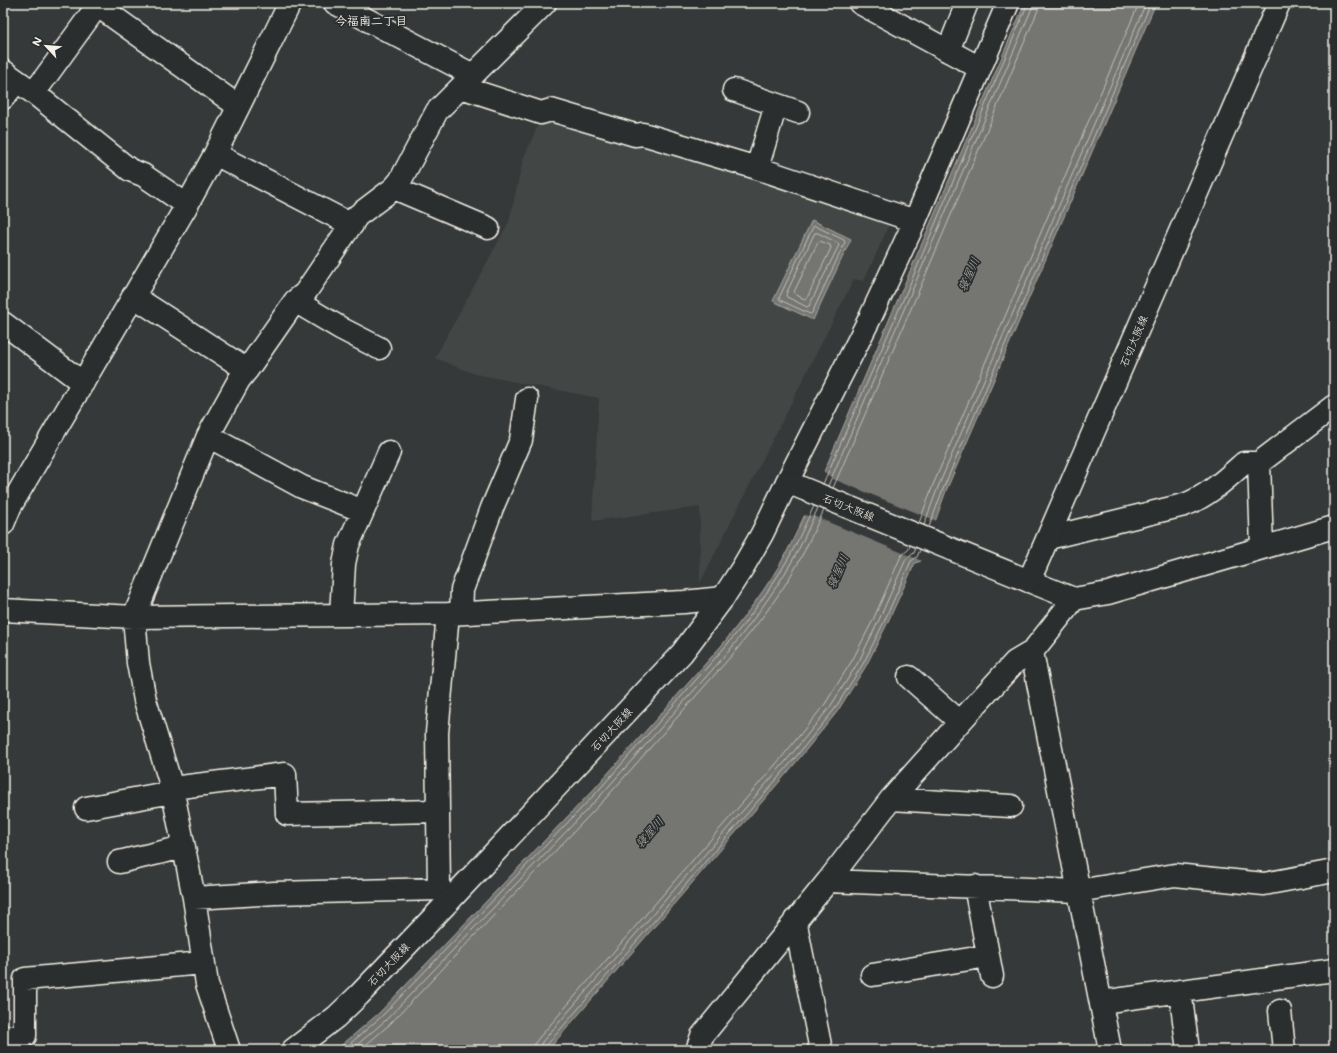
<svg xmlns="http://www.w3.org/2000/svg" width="1337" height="1053" font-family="Mali,'Klee One',sans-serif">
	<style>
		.built { fill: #434645 }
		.water { fill: #757572; stroke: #a8a7a1 }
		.pier { fill: #363939 }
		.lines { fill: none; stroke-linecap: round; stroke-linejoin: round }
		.shore { stroke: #c1bfb9; stroke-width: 1 }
		.minor-casing { stroke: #f4f1e8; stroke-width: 25 }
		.major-casing { stroke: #f4f1e8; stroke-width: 25 }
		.minor { stroke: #2a2d2e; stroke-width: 22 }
		.major { stroke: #2a2d2e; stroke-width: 22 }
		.labels { text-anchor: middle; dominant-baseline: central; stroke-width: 3.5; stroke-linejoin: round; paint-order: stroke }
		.street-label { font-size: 11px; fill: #f4f1e8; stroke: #2a2d2e }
		.neighbourhood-label { font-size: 12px; font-weight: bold; fill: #f4f1e8; stroke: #2a2d2e }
		.water-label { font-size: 12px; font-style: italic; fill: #b4b3ad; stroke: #2a2d2e }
	</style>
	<rect width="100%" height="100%" fill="#363939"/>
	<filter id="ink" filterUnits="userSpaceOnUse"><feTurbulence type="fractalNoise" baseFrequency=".025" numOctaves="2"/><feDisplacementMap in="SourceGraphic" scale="8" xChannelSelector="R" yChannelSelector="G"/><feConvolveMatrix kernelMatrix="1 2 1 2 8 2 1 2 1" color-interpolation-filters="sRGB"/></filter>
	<g filter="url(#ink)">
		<path class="built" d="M 549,114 L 885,215 L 889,225 L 864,281 L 854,279 L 700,583 L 700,507 L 592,521 L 599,398 L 475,374 L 435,358 L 509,222 L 523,160 L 541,118 Z"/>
		<path class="water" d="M 1025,3 L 1156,3 L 946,491 L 921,561 L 915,563 L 886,626 L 866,666 L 837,712 L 793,766 L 548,1050 L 336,1050 L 379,1013 L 594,789 L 722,645 C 744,617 767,588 784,557 C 794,539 802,520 811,502 Z
			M 812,220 L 851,239 L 813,320 L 773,301 Z"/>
		<path class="pier" d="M 822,470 L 833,479 L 937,521 L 922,561 L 816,517 L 803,515 Z"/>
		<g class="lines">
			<path class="shore" d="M 815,226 L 844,240 L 845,242 L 812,313 L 810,314 L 780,300 L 779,298 L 813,227 Z
				M 815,233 L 818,233 L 838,243 L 839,245 L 809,306 L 807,307 L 787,297 L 786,295 Z
				M 820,241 L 830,245 L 831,248 L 807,298 L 804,299 L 795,294 L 794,292 L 818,242 Z
				M 823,484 L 910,284 L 1028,3
				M 828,486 L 914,286 L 1032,8 L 1033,3
				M 833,488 L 920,288 L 1038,10 L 1039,3
				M 919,523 L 933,485 L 1139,3
				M 924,525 L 938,487 L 1146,3
				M 929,527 L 943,489 L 1151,3
				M 343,1050 L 382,1016 L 597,792 L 725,647 C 748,620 770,590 788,559 C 798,542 805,524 814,506
				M 351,1050 L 386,1020 L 601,795 L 729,651 C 751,623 773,594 791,563 C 802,545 809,526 818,508
				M 360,1050 L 390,1024 L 605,799 L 733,654 C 756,626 779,597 797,565 C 807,547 815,528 824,510
				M 534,1050 L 535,1043 L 538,1039 L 782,757 L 825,704 L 853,659 L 873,620 L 901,556 L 909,549 L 910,545
				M 540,1050 L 542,1042 L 786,761 L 830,707 L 859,661 L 878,622 L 906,559 L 914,553 L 916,548
				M 545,1050 L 546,1046 L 790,764 L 834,710 L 863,664 L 883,624 L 911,561 L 917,557 L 920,550"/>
			<defs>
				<path id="minor" d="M 94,3 L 238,106
					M 335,3 L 473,75
					M 860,3 L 980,68
					M 948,51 L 967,3
					M 3,71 L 34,93 L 130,170 L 143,175 L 187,205
					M 461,87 L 541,113 L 551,110 L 635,135 L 643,134 L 757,168 L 915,221
					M 734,90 L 798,112
					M 34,93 L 97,6
					M 3,98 L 17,81
					M 215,154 L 352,225
					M 757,168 L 776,105
					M 394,188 L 488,228
					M 133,296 L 247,370
					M 295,301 L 342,329 L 379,348
					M 3,323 L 83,383
					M 208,436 L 302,487 L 363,511
					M 1259,463 L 1262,547
					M 787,482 L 870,318 L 915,221 L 1008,3
					M 3,524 L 10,507 L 187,205 L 215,154 L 290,3
					M 1048,538 L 1184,505 C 1207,497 1226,479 1244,463 L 1259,463 L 1334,406
					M 1029,581 L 1074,599 L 1108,593 L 1334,527
					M 3,610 L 134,617 L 448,614 L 684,602 L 723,598
					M 461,613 L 462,590 L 492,508 L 521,440 L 527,399
					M 448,614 L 437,733 L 439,889 L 450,900
					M 341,615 L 344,564 L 348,545 L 389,452
					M 1032,652 L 1110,1050
					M 909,677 L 960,722
					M 172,788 L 285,774 L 287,814 L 438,811
					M 891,799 L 1011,806
					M 86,808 L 172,792
					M 119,862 L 184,847
					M 828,881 L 1078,891 L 1175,875 L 1264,884 L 1334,871
					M 975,886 L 992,976
					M 194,898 L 275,893 L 439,889
					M 795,920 L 821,1050
					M 872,975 L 988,956
					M 1180,991 L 1188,1050
					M 1101,1002 L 1334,970
					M 1280,1011 L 1284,1050
					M 3,1037 L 25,1036 L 25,979 L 203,963
					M 229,1050 L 207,984 L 194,898 L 172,788 L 145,700 L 138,663 L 134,617 L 208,436 L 239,380 L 247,370 L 295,301 L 305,293 L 357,216 L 394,188 L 400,181 L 437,111 L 545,3
					M 697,1050 L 702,1036 L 828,881 L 891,799 L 960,722 L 1015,662 L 1032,652 L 1074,599"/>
				<path id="major" d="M 293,1050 L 336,1017 L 359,995 L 450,900 L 682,653 L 723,598 L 743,567 L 762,534 L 787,482 L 1029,581 L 1279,3"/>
			</defs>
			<use href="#minor" class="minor-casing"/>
			<use href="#major" class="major-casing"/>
			<use href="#minor" class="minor"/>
			<use href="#major" class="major"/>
		</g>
	</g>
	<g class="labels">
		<g class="street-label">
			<text transform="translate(1133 341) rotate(-67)">石切大阪線</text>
			<text transform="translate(849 507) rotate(22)">石切大阪線</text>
			<text transform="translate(611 729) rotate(-47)">石切大阪線</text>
			<text transform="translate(388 964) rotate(-46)">石切大阪線</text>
		</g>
		<g class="neighbourhood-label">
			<text x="371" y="20">今福南二丁目</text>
		</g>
		<g class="water-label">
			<text transform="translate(968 274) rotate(-66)">寝屋川</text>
			<text transform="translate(837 571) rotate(-66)">寝屋川</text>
			<text transform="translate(649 832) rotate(-49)">寝屋川</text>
		</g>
	</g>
	<rect width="1337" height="1053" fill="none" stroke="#2a2d2e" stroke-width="16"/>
	<rect x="8" y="8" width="1321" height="1037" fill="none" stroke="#f4f1e8" stroke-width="1.5" filter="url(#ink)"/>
	<g transform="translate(46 46) rotate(296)" stroke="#2a2d2e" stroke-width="3" paint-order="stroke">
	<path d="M0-3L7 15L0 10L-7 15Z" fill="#f4f1e8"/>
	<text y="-6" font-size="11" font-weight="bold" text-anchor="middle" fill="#f4f1e8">N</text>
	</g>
</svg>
